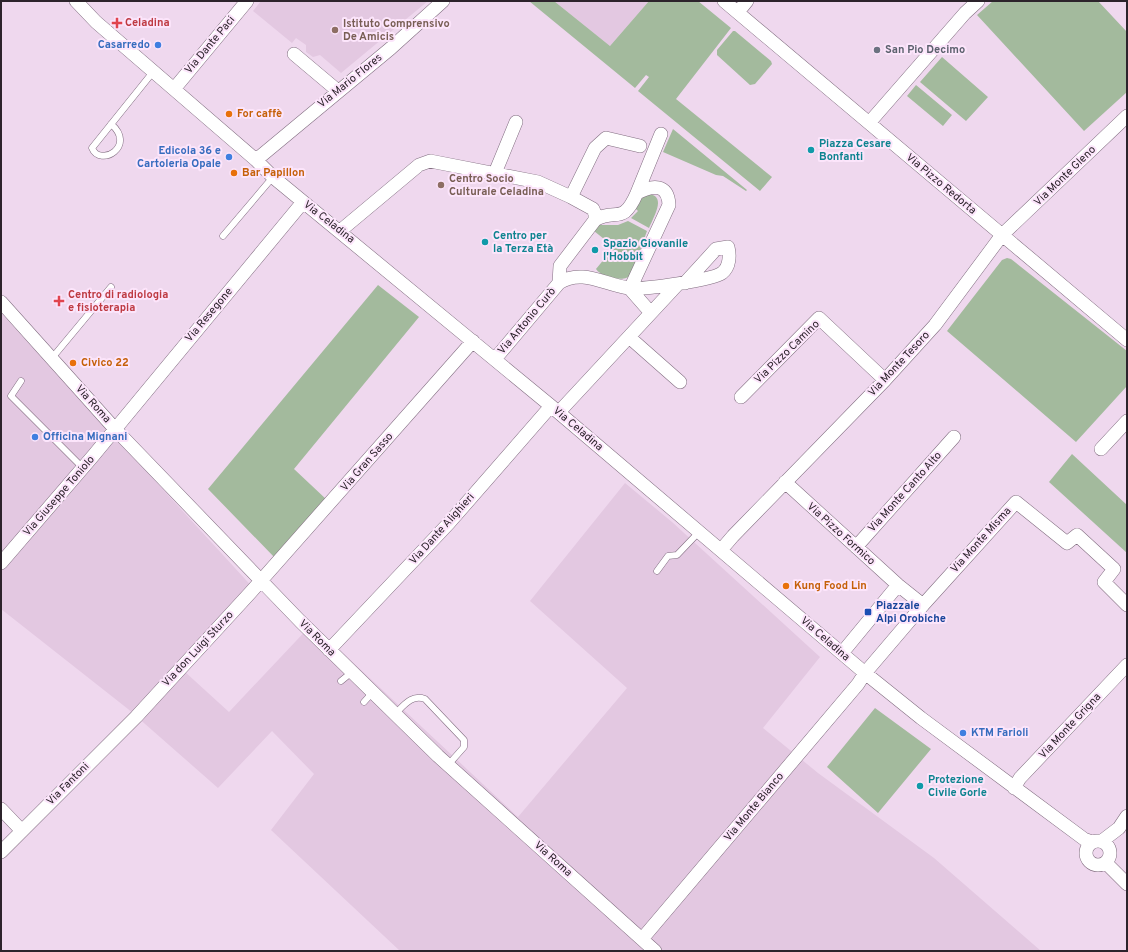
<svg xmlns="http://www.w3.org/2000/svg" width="1128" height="952" font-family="Overpass,sans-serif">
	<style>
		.built { fill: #e3c8e1 }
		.green { fill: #a3ba9d }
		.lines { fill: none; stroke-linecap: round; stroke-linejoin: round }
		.service-casing { stroke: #826e81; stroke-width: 7 }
		.minor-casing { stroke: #826e81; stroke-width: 14 }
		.service { stroke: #fff; stroke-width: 6 }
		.minor { stroke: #fff; stroke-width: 13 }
		.health-dot { fill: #e0444e; stroke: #fce5fb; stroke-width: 1.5 }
		.education-dot { fill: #8d6e63; stroke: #fce5fb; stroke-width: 1.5 }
		.shop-dot { fill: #3f7fe0; stroke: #fce5fb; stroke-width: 1.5 }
		.worship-dot { fill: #6b7280; stroke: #fce5fb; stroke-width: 1.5 }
		.food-dot { fill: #e8710a; stroke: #fce5fb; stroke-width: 1.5 }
		.culture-dot { fill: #0f9aa8; stroke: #fce5fb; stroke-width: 1.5 }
		.transit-dot { fill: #1a4fb4; stroke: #fce5fb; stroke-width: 1.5 }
		.labels { text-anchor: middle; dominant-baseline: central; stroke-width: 4; stroke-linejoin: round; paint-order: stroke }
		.health-label { font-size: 11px; font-weight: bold; fill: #be3a42; stroke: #fce5fb; text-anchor: start }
		.education-label { font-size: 11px; font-weight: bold; fill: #785e54; stroke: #fce5fb; text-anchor: start }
		.shop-label { font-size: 11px; font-weight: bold; fill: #366cbe; stroke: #fce5fb; text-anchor: end }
		.street-label { font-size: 11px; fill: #2c232b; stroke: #fce5fb }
		.worship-label { font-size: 11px; font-weight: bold; fill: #5b616d; stroke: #fce5fb; text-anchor: start }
		.food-label { font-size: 11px; font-weight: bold; fill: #c56008; stroke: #fce5fb; text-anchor: start }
		.culture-label { font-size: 11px; font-weight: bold; fill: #0d838f; stroke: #fce5fb; text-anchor: start }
		.transit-label { font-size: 11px; font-weight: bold; fill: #164399; stroke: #fce5fb; text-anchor: start }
	</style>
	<rect width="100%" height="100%" fill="#efd8ee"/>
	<path class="built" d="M 261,1 L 428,1 L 341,73 L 320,55 L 313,57 L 306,52 L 306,45 L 296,38 L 292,43 L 253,11 Z
		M 554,1 L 649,1 L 610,46 Z
		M 1,313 L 257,592 L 184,671 L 229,712 L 312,624 L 518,817 L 627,688 L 530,601 L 625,483 L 672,522 L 820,657 L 763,728 L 818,773 L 934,858 L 1041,951 L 400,951 L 271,830 L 314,774 L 272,731 L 218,788 L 128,709 L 1,609 Z"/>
	<path class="green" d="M 529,1 L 554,1 L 610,46 L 649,1 L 698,1 L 731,28 L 676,99 L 772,177 L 760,191 L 638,91 L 649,77 L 646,75 L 635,88 Z
		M 993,1 L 1098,1 L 1127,32 L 1127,92 L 1084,131 L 977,15 Z
		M 733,31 L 735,31 L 771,61 L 772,64 L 755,84 L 750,85 L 717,55 L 717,50 Z
		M 942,57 L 988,97 L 966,121 L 920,82 Z
		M 916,85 L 952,115 L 943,126 L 907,96 Z
		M 673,129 L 747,190 L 746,191 L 723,176 L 716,175 L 663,152 Z
		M 642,194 C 669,192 655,214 649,228 L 631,218 L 638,211 L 635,208 Z
		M 628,221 L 647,231 C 641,247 638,260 630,276 C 622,282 602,278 596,269 L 614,247 L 594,231 L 599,225 L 618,225 Z
		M 1007,258 L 1011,259 L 1127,351 L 1127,386 L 1076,442 L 947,331 L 1002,260 Z
		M 378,285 L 419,317 L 294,469 L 327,500 L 275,558 L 208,489 Z
		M 1072,454 L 1127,505 L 1127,553 L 1049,482 Z
		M 875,708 L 931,749 L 878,813 L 827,767 Z"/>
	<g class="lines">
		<defs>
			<path id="service" d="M 111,124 C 137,146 100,168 92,148 L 153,72
				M 223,236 L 273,177
				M 52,358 L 111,287
				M 21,381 L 11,396 L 83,468
				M 657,571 L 668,556 L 677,555 L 699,532
				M 341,681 L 352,672
				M 364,702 L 373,692
				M 395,714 C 404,705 412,694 425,699 L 464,740 L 464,747 L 448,765"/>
			<path id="minor" d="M 76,1 L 96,22 L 256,160 L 273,177 L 551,406 L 865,673 L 921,718 L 1084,839 L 1092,842
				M 724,1 L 1127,340
				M 738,12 L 747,1
				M 294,54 L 338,91
				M 174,89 L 247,1
				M 869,123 L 965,13 L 978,1
				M 256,160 L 391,48 L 443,1
				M 495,173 L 516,122
				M 637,193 L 661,134
				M 571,197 L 595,148 L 606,138 L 640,146
				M 340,231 L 419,165 L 430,161 L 538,182 L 571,197 L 593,209 L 595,214 L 595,220
				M 559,283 C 582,268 605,285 629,288 C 643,290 712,280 722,273 C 730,267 730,255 728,247 L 716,249 L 685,283
				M 630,289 L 651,313
				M 1,302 L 115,429 L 300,621 L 438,756 L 655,951
				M 629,337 L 680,382
				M 495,359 L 559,283 L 560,266 L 595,220 C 616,207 622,227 637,193 C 652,185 668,183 669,205 L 630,289
				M 741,397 L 819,318 L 885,380
				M 559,412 L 677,285
				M 1101,449 L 1127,421
				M 856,547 L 954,437
				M 721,550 L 733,536 L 885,380 L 935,325 L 1002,235 L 1127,116
				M 1,563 L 93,456 L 303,202
				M 923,605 L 1016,502 L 1067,543 L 1077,535 L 1114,569 L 1104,582 L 1127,605
				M 329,650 L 449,523 L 551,406
				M 842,653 L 898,585
				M 1014,788 L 1020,778 L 1127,665
				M 1,809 L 22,831
				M1086 853a12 12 0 1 1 24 0a12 12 0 1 1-24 0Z
				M 1102,841 L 1119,828 L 1127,816
				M 1,852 L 136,717 L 250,593 L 473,341
				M 1106,863 L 1127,884
				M 642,939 L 858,684 L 865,673 L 923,605 L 898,585 L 785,482"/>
		</defs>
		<use href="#service" class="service-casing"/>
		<use href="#minor" class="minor-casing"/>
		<use href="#service" class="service"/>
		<use href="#minor" class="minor"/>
	</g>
	<g class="health-dot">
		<path d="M115 17h4v4h4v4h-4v4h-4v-4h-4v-4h4z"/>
		<path d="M57 295h4v4h4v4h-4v4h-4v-4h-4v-4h4z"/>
	</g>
	<g class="education-dot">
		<circle cx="335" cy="30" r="4"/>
		<circle cx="441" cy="185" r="4"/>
	</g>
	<g class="shop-dot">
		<circle cx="158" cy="45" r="4"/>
		<circle cx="229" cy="157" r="4"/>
		<circle cx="35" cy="437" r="4"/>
		<circle cx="963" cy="733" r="4"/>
	</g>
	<circle class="worship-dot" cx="877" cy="50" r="4"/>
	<g class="food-dot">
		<circle cx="229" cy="114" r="4"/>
		<circle cx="234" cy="173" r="4"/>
		<circle cx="73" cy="363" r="4"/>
		<circle cx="786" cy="586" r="4"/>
	</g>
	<g class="culture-dot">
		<circle cx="811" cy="150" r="4"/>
		<circle cx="485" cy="242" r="4"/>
		<circle cx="595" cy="250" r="4"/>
		<circle cx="920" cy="786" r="4"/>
	</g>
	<rect class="transit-dot" x="864" y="608" width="8" height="8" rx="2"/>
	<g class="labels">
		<g class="health-label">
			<text x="125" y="23">Celadina</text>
			<text x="68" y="295">Centro di radiologia<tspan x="68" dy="13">e fisioterapia</tspan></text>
		</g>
		<g class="education-label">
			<text x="343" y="24">Istituto Comprensivo<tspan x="343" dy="13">De Amicis</tspan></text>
			<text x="449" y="179">Centro Socio<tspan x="449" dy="13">Culturale Celadina</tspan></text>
		</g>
		<g class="shop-label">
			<text x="150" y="45">Casarredo</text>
			<text x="221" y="151">Edicola 36 e<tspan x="221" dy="13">Cartoleria Opale</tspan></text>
			<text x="43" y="437" text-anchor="start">Officina Mignani</text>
			<text x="971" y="733" text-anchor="start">KTM Farioli</text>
		</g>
		<g class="street-label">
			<text transform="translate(210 45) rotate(-50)">Via Dante Paci</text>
			<text transform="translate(350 81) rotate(-39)">Via Mario Flores</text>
			<text transform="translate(1065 176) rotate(-44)">Via Monte Gleno</text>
			<text transform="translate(941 184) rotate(40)">Via Pizzo Redorta</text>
			<text transform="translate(329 222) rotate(38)">Via Celadina</text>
			<text transform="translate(209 315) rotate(-50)">Via Resegone</text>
			<text transform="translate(527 321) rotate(-50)">Via Antonio Curò</text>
			<text transform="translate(787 352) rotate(-44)">Via Pizzo Camino</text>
			<text transform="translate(899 364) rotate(-47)">Via Monte Tesoro</text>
			<text transform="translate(93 404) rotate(48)">Via Roma</text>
			<text transform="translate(578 429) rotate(40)">Via Celadina</text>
			<text transform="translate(367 462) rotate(-49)">Via Gran Sasso</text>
			<text transform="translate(905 492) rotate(-48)">Via Monte Canto Alto</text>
			<text transform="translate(59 496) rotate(-49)">Via Giuseppe Toniolo</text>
			<text transform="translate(442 529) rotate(-48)">Via Dante Alighieri</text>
			<text transform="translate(841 534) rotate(42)">Via Pizzo Formico</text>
			<text transform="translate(981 540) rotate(-48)">Via Monte Misma</text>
			<text transform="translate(317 638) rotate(45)">Via Roma</text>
			<text transform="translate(825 639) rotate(41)">Via Celadina</text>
			<text transform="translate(198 649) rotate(-47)">Via don Luigi Sturzo</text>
			<text transform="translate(1070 726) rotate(-47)">Via Monte Grigna</text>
			<text transform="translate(68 784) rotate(-45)">Via Fantoni</text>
			<text transform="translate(754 807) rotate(-50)">Via Monte Bianco</text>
			<text transform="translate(553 859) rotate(42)">Via Roma</text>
		</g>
		<g class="worship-label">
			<text x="885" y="50">San Pio Decimo</text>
		</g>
		<g class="food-label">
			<text x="237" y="114">For caffè</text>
			<text x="242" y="173">Bar Papillon</text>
			<text x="81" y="363">Civico 22</text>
			<text x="794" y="586">Kung Food Lin</text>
		</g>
		<g class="culture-label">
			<text x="819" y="144">Piazza Cesare<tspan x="819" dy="13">Bonfanti</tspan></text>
			<text x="493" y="236">Centro per<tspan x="493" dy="13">la Terza Età</tspan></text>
			<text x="603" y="244">Spazio Giovanile<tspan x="603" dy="13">l'Hobbit</tspan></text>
			<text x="928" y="780">Protezione<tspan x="928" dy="13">Civile Gorle</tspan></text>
		</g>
		<g class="transit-label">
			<text x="876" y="606">Piazzale<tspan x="876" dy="13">Alpi Orobiche</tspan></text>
		</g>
	</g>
	<rect width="1128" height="952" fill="none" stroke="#2c232b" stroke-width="4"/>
</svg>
